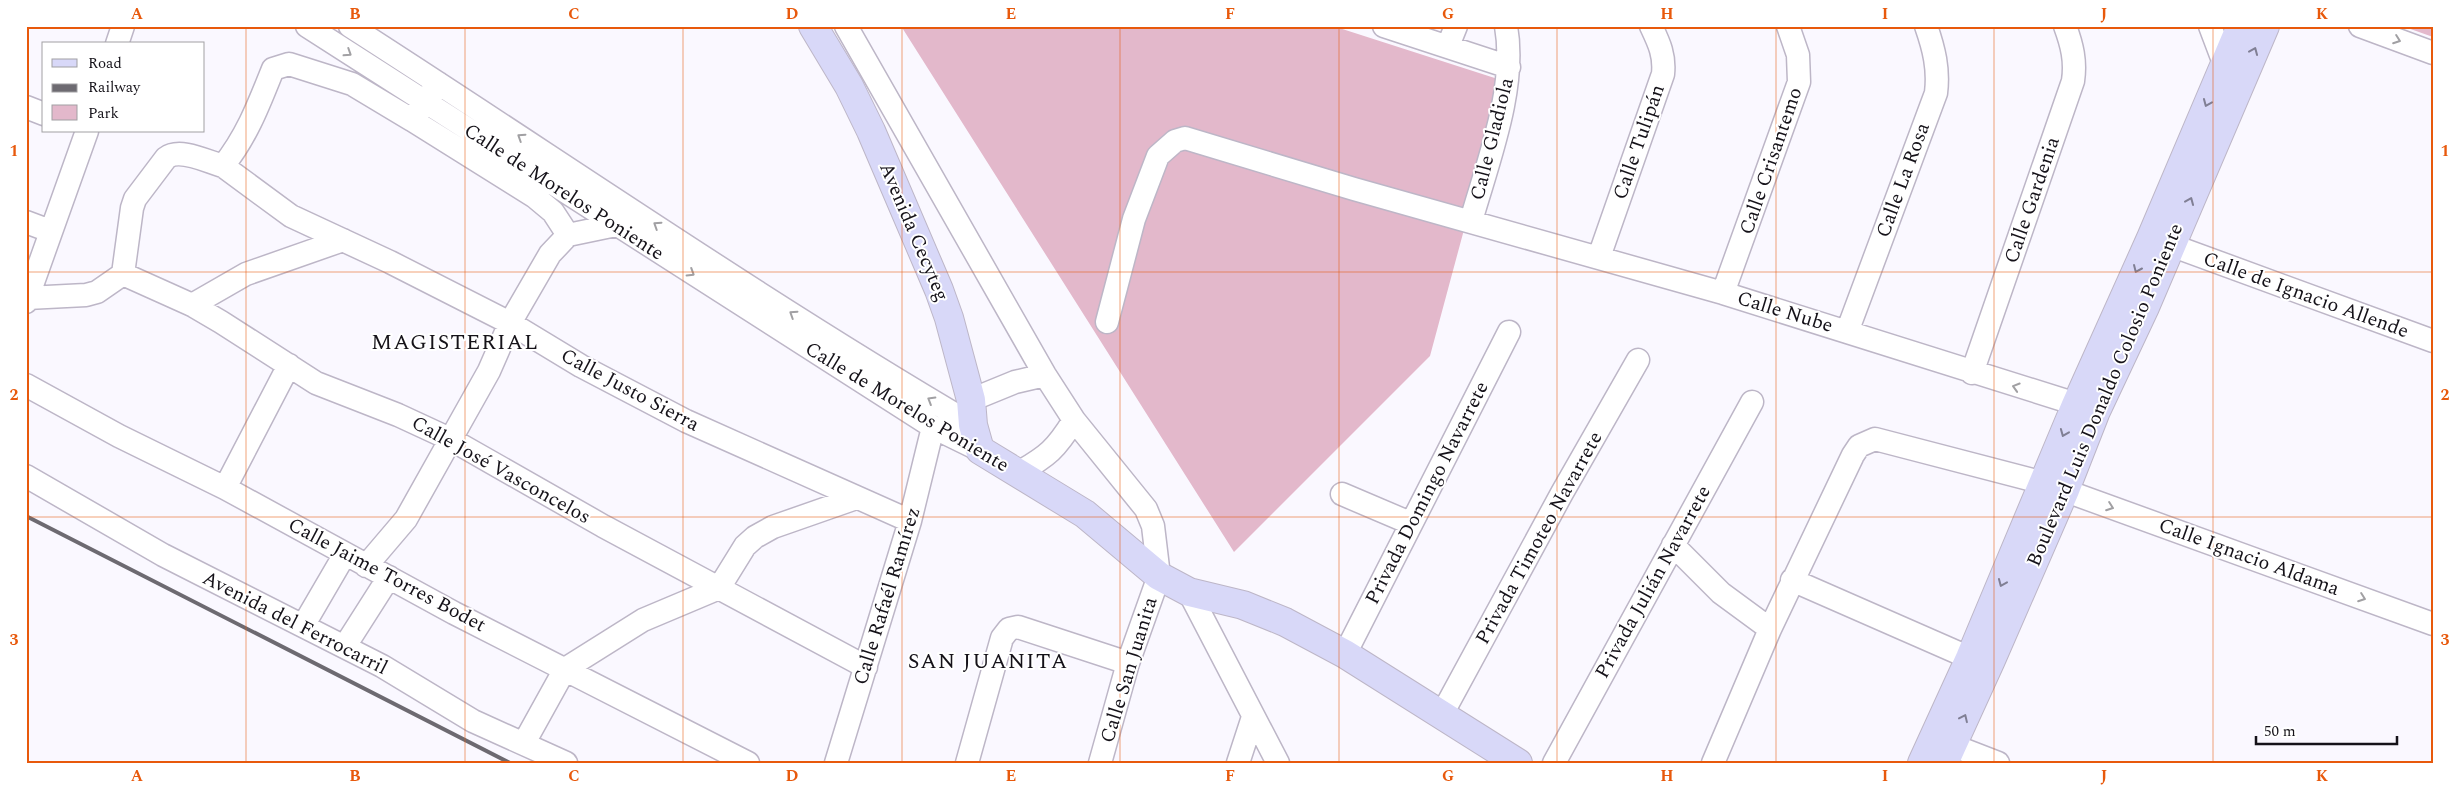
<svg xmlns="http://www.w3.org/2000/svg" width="2459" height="789" font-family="Spectral,serif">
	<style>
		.green { fill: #e3b8cb }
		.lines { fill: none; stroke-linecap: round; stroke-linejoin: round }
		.street-casing { stroke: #bdb6c7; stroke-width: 25 }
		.secondary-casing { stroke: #bdb6c7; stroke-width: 30 }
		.street { stroke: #fff; stroke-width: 22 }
		.secondary { stroke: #d8d8f8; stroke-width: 28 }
		.rail { stroke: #6d6a71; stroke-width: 4 }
		.oneway { stroke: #a1a0a3 }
		.oneway2 { stroke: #807f94 }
		.grid { fill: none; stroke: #e8590c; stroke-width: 1; stroke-opacity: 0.55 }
		.labels { text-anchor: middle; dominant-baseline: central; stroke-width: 4; stroke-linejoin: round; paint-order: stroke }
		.street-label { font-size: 20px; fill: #151219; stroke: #fff }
		.quarter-label { font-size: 22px; letter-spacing: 1px; fill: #151219; stroke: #fff }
		.neatline { fill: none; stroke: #e8590c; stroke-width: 2 }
		.grid-label { font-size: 16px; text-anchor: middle; font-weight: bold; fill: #e8590c }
	</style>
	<rect width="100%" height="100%" fill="#faf8ff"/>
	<path class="green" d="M 901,26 L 1333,26 L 1504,81 L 1430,356 L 1234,552 Z
		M 2402,26 L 2433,26 L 2433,37 Z"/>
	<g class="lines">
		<defs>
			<path id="street" d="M 307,26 L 933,427 L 980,450
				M 350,26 C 557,159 760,300 973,425
				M 846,26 L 1045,375 L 1074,420 L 1146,509 L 1153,526 L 1159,576 L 1128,663 L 1100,763
				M 1384,26 L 1509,67
				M 2210,26 L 2224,63
				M 2360,26 L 2433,53
				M 117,44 L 123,26
				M 1448,46 L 1456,26
				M 438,83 L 412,120 L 352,84 L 289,64 L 273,69 C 259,104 247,136 223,166 L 291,216 L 390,262 L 510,323 L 581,366 L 686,421 L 910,521
				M 26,107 L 44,114
				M 412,120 L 535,197 L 553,212 L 568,235
				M 223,166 C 208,162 180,147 166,158 L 135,199 L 132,208 L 123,274 L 192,305 L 221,322 L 316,383 L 398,415 L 452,440 L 603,526 L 866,667
				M 1471,221 C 1488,161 1517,88 1506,26
				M 26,222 L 50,231
				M 2157,240 L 2433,341
				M 1599,257 L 1663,74 C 1665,55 1659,43 1651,26
				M 1723,293 L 1799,82 L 1798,55 L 1788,26
				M 27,298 L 86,295 L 97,292 L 123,274
				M 26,302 L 87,131
				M 192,305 L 246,274 L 343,240
				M 1107,322 L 1134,219 L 1158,156 L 1175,141 L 1185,138 L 1354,189 L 1723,293 L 2092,409
				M 1847,332 L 1936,93 C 1939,69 1934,49 1926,26
				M 1972,373 L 2073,81 C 2076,61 2072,45 2065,26
				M 26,385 L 119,436 L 225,488 L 454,613 L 748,763
				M 971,400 L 1015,382 L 1045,375
				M 1018,473 C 1048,456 1056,449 1074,420
				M 26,476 L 163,555 L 382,666 L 473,721 L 566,763
				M 225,488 L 289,365
				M 1342,494 L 1410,523
				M 1673,545 L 1721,593 L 1770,629
				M 366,566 L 406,519 L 489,371 L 510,323 L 550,254 L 568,235 L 616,225
				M 1792,580 L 1970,658
				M 1189,592 L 1278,763
				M 303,626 L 345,554
				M 345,646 L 389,577
				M 1345,654 L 1509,332
				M 1441,716 L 1562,493 L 1638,360
				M 1936,739 L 1998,763
				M 524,743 L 565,669 L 643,620 L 719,588 L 745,546 L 755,537 L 773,527 L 856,498
				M 836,763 L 910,521 L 933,427
				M 967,763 L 1002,638 L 1009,629 L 1018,627 L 1128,663
				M 1238,763 L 1253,717
				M 1554,763 L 1752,402
				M 1713,763 L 1770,629 L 1853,455 L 1859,446 L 1875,439 L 2044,483 L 2433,624"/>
			<path id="secondary" d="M 813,26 L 849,86 L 871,131 L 939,290 L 949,318 L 971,400 L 973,425 L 980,450 L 1085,514 L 1159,576 L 1189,592 L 1243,605 L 1285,622 L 1345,654 L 1518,763
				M 1922,763 L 1970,658 L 2076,405 L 2151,238 L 2241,26
				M 1944,763 L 1991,660 L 2065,490 L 2096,411 L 2145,307 L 2265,26"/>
		</defs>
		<use href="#street" class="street-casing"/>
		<use href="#secondary" class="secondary-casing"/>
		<use href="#street" class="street"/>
		<use href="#secondary" class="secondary"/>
		<path class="rail" d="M 26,516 L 510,763"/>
	</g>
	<defs><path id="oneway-chevron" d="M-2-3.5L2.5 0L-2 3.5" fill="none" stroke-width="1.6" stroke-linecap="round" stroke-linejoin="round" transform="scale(1.25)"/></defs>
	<g class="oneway">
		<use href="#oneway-chevron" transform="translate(2397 40) rotate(20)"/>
		<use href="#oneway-chevron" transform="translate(348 53) rotate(33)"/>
		<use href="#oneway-chevron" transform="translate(521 137) rotate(-147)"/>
		<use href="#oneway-chevron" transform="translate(657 225) rotate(-147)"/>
		<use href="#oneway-chevron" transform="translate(691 273) rotate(32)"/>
		<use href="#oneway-chevron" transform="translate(793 314) rotate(-147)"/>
		<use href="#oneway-chevron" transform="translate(2016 387) rotate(-163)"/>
		<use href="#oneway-chevron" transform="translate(931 400) rotate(-149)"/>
		<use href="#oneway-chevron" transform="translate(2110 507) rotate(20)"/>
		<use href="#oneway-chevron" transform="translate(2362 598) rotate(20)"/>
	</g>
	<g class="oneway2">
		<use href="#oneway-chevron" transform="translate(2254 51) rotate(-67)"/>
		<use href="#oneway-chevron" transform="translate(2207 103) rotate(113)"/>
		<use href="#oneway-chevron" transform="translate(2190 201) rotate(-67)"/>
		<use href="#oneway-chevron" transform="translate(2137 269) rotate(114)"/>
		<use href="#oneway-chevron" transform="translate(2064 433) rotate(112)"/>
		<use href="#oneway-chevron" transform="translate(2002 583) rotate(113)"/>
		<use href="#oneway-chevron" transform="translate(1964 718) rotate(-65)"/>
	</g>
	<path class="grid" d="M 246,26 L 246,763M 465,26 L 465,763M 683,26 L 683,763M 902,26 L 902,763M 1120,26 L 1120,763M 1339,26 L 1339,763M 1557,26 L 1557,763M 1776,26 L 1776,763M 1994,26 L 1994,763M 2213,26 L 2213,763M 26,272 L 2433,272M 26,517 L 2433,517"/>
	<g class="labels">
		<g class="street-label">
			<text transform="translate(1492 139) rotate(-76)">Calle Gladiola</text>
			<text transform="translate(1639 142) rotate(-71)">Calle Tulipán</text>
			<text transform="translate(1771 161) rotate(-71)">Calle Crisantemo</text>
			<text transform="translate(1903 180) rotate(-70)">Calle La Rosa</text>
			<text transform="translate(564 192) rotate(33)">Calle de Morelos Poniente</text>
			<text transform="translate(2032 200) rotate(-71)">Calle Gardenia</text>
			<text transform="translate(914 232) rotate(67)">Avenida Cecyteg</text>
			<text transform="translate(2306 295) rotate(20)">Calle de Ignacio Allende</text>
			<text transform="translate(1785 312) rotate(17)">Calle Nube</text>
			<text transform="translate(630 390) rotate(28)">Calle Justo Sierra</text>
			<text transform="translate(2105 395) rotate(-67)">Boulevard Luis Donaldo Colosio Poniente</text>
			<text transform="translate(907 407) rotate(31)">Calle de Morelos Poniente</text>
			<text transform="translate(501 470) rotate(29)">Calle José Vasconcelos</text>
			<text transform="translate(1427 493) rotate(-63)">Privada Domingo Navarrete</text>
			<text transform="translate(1539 538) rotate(-61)">Privada Timoteo Navarrete</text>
			<text transform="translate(2249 557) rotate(20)">Calle Ignacio Aldama</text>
			<text transform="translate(387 575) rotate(28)">Calle Jaime Torres Bodet</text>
			<text transform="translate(1653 582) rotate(-61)">Privada Julián Navarrete</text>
			<text transform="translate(887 596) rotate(-73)">Calle Rafaél Ramírez</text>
			<text transform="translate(295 623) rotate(27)">Avenida del Ferrocarril</text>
			<text transform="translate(1129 670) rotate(-73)">Calle San Juanita</text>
		</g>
		<g class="quarter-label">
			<text x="455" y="342">MAGISTERIAL</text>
			<text x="988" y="661">SAN JUANITA</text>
		</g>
	</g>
	<rect width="2459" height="789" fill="none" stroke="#ffffff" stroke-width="55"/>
	<rect x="42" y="42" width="162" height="90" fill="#ffffff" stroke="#a1a0a3"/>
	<rect x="52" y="59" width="25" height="8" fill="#d8d8f8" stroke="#a1a0a3"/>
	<text x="88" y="68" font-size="15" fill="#151219">Road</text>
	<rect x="52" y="84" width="25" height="8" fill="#6d6a71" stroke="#a1a0a3"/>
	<text x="88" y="92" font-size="15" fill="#151219">Railway</text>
	<rect x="52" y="105" width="25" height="15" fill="#e3b8cb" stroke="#a1a0a3"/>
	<text x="88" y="118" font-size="15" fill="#151219">Park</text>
	<path d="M2256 736v8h141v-8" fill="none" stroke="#151219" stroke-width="2.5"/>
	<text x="2264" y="736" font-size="15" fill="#151219" stroke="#ffffff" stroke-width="4" paint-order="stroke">50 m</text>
	<rect x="28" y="28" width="2404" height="734" class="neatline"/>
	<g class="grid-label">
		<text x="137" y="19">A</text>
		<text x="355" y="19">B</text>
		<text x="574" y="19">C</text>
		<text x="792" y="19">D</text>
		<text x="1011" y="19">E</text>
		<text x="1230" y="19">F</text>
		<text x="1448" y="19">G</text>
		<text x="1667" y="19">H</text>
		<text x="1885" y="19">I</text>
		<text x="2104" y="19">J</text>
		<text x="2322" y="19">K</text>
		<text x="14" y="156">1</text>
		<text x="2445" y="156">1</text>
		<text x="14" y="400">2</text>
		<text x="2445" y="400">2</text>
		<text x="14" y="645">3</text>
		<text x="2445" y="645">3</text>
		<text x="137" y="781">A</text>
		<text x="355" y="781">B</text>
		<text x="574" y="781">C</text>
		<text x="792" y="781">D</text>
		<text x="1011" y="781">E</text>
		<text x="1230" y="781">F</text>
		<text x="1448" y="781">G</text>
		<text x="1667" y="781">H</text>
		<text x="1885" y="781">I</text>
		<text x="2104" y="781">J</text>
		<text x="2322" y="781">K</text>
	</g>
</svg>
